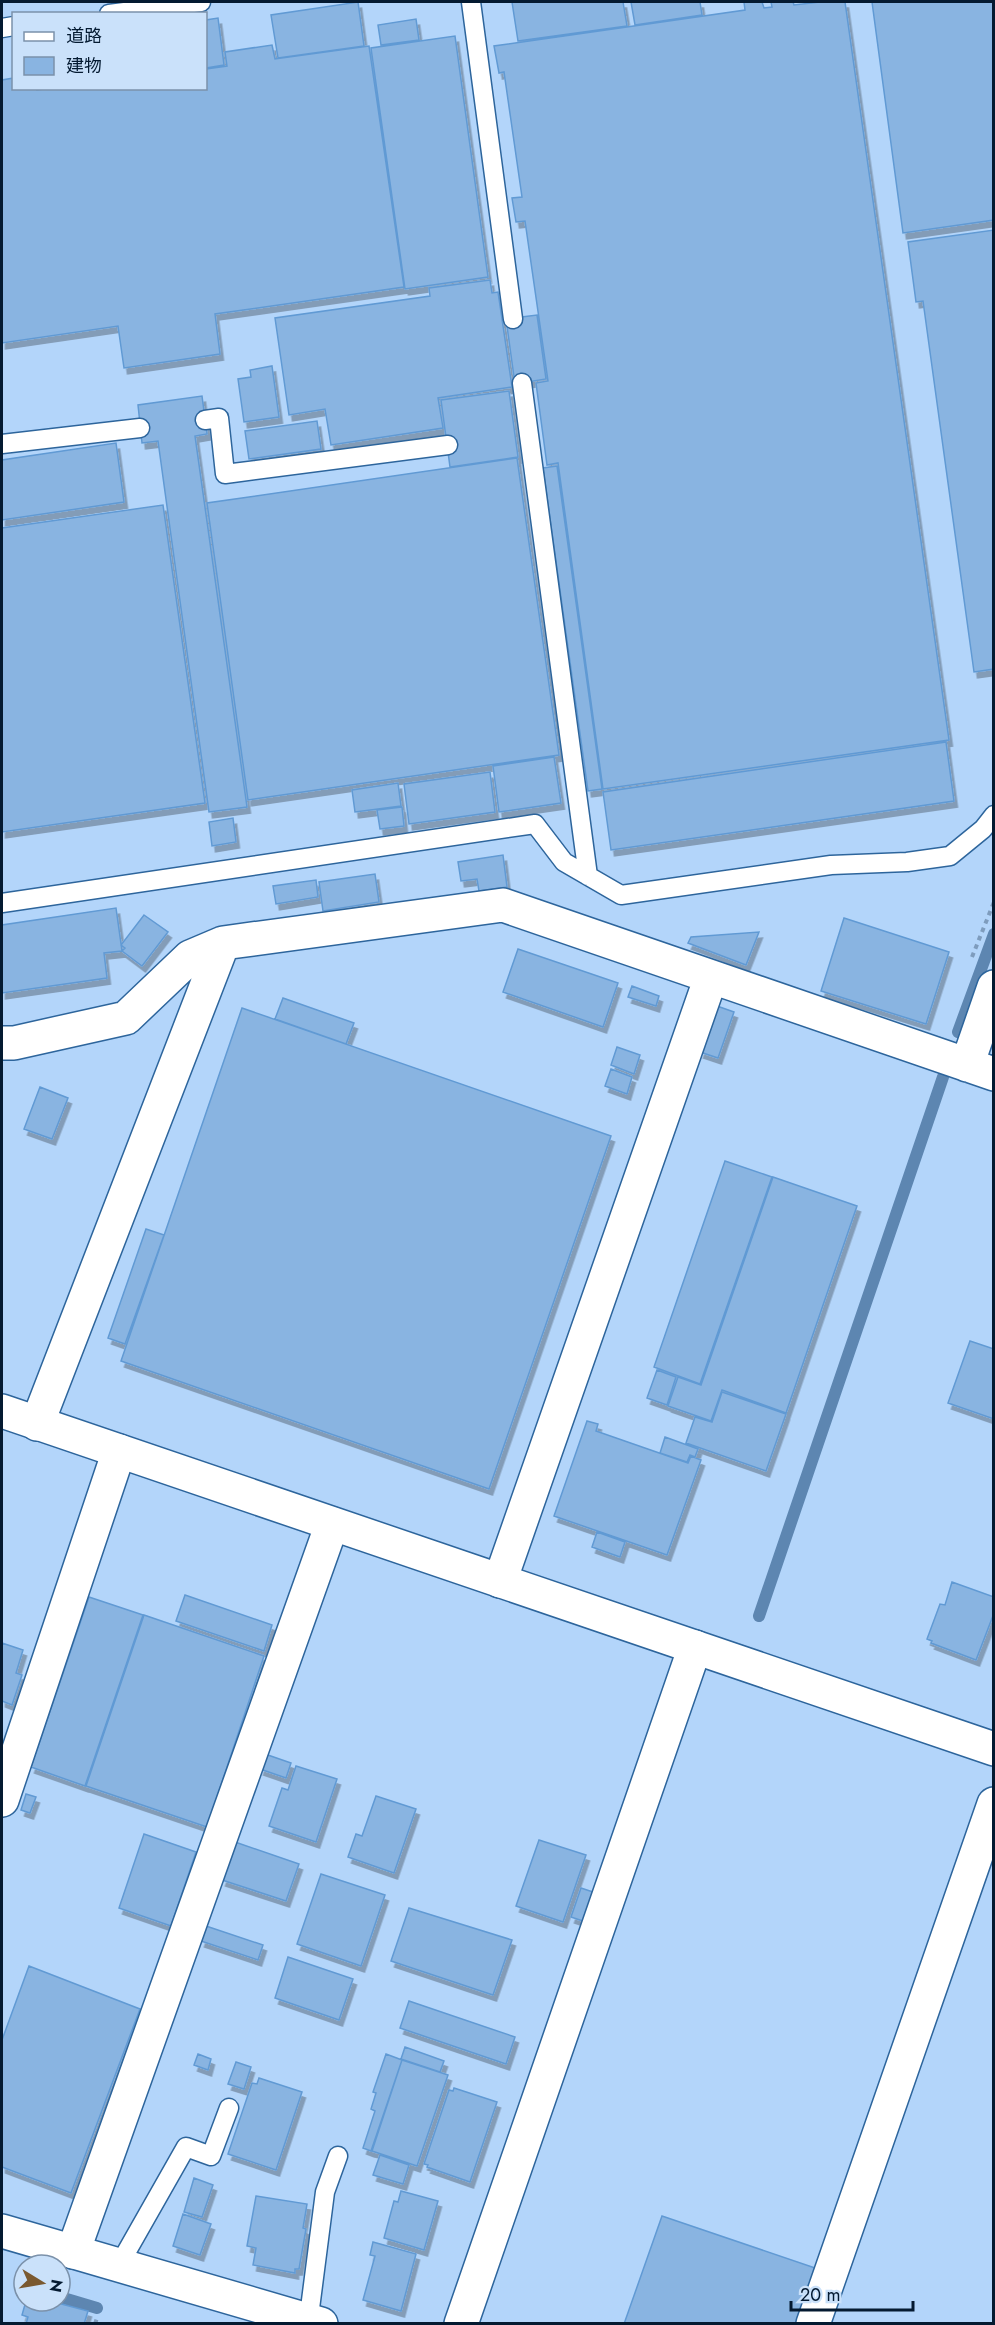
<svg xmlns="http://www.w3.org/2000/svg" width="995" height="2325" font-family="Jost,'Noto Sans JP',sans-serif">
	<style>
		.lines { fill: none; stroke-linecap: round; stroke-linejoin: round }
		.stream { stroke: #5d86b1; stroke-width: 12 }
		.building { fill: #89b4e1; stroke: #619ad4; stroke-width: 1.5; filter: url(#shadow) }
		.lane-casing { stroke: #2d659c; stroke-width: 21 }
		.street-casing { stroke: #2d659c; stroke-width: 36 }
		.secondary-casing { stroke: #2d659c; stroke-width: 36 }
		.path { stroke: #7e9cbd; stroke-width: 4; stroke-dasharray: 4.5 4.5; stroke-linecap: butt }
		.lane { stroke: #fff; stroke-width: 18 }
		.street { stroke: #fff; stroke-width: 33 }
		.secondary { stroke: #fff; stroke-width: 33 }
	</style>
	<defs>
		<filter id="shadow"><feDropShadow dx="3.5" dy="6" stdDeviation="0" flood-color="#0004"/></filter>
	</defs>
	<rect width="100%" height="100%" fill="#b3d5fa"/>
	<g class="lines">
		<path class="stream" d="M 958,1032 L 994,934
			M 759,1616 L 943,1077
			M 60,2297 L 97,2308"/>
	</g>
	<path class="building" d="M 358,2 L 364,46 L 278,58 L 271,15 Z
		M 512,2 L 623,2 L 627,26 L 518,41 Z
		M 631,2 L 700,2 L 702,15 L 635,25 Z
		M 744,2 L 762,2 L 764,8 L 772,7 L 771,2 L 793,2 L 794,5 L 820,2 L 845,2 L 949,740 L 603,789 L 558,463 L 547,465 L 536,383 L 548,381 L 525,221 L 516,222 L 512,198 L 522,197 L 504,72 L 499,73 L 494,46 L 745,10 Z
		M 872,2 L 994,2 L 994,220 L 903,233 Z
		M 218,18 L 224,65 L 206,68 L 206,20 Z
		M 416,19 L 419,40 L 381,45 L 378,25 Z
		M 455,36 L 488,277 L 405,289 L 371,48 Z
		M 272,45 L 275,59 L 369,46 L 404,287 L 215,314 L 220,354 L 124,368 L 118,326 L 2,343 L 2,80 L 14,78 L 14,88 L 37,88 L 37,90 L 51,88 L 206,88 L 206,69 L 227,66 L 225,52 Z
		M 994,230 L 994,669 L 974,672 L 923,301 L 916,302 L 908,242 Z
		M 490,280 L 492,293 L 498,292 L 512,387 L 438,398 L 443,428 L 331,445 L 325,409 L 289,415 L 275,318 L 430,296 L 429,288 Z
		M 537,315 L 546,379 L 515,384 L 506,319 Z
		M 272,366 L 279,417 L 244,422 L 238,379 L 251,377 L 250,370 Z
		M 509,391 L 518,457 L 450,467 L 441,400 Z
		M 202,396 L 207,434 L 195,436 L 247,807 L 209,812 L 158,441 L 142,443 L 138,405 Z
		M 317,421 L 321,449 L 249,459 L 245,431 Z
		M 116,443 L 124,502 L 2,520 L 2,460 Z
		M 517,458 L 559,755 L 248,800 L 207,503 Z
		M 557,466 L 602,789 L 588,791 L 543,468 Z
		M 163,505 L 205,803 L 2,832 L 2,528 Z
		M 946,742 L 954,801 L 611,850 L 603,792 Z
		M 554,757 L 561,803 L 499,812 L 493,766 Z
		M 490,772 L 495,812 L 409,824 L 404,784 Z
		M 398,783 L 401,806 L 355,812 L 352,790 Z
		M 402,807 L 404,826 L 380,829 L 377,810 Z
		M 233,818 L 236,842 L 212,846 L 209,822 Z
		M 503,855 L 507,887 L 479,891 L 477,879 L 461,881 L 458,862 Z
		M 375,874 L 379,902 L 323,911 L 319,882 Z
		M 316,880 L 318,897 L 276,904 L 273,886 Z
		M 116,908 L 122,951 L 104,953 L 107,978 L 2,993 L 2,925 Z
		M 144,915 L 168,932 L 142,966 L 122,951 L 125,948 L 121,945 Z
		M 844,918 L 949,952 L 926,1024 L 821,991 Z
		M 759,932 L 746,965 L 688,943 L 691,937 Z
		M 518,949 L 618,983 L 603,1027 L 503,992 Z
		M 632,986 L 659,996 L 656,1006 L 628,997 Z
		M 283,998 L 354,1023 L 346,1044 L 275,1019 Z
		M 717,1006 L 734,1012 L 718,1058 L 700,1052 Z
		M 242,1008 L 611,1136 L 489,1489 L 121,1361 Z
		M 617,1047 L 640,1055 L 634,1074 L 611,1065 Z
		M 611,1069 L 632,1077 L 627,1094 L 605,1086 Z
		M 40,1087 L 68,1098 L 52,1139 L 24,1129 Z
		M 725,1161 L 772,1177 L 700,1384 L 654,1367 Z
		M 773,1177 L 857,1206 L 786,1413 L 722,1390 L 711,1421 L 668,1406 L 678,1377 L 701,1385 Z
		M 146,1229 L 164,1235 L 125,1344 L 108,1338 Z
		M 970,1341 L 994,1349 L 994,1419 L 948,1403 Z
		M 657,1370 L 676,1377 L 667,1405 L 647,1398 Z
		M 722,1392 L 786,1414 L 766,1471 L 686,1443 L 695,1417 L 712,1422 Z
		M 587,1421 L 598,1424 L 596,1431 L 688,1463 L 691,1456 L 701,1460 L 667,1555 L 554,1516 Z
		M 665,1437 L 698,1449 L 695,1457 L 690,1455 L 687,1462 L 660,1453 Z
		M 597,1532 L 625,1542 L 620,1557 L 592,1547 Z
		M 952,1582 L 994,1597 L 994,1613 L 976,1660 L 931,1643 L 932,1641 L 927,1639 L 940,1604 L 945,1605 Z
		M 185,1595 L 272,1625 L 264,1651 L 176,1621 Z
		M 89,1597 L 143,1615 L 85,1786 L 31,1767 Z
		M 144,1615 L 264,1656 L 207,1827 L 86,1786 Z
		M 2,1643 L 23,1650 L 16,1673 L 22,1675 L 12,1705 L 2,1701 Z
		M 265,1754 L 291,1763 L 286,1778 L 260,1769 Z
		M 296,1766 L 337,1779 L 316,1842 L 269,1826 L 282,1788 L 288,1790 Z
		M 26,1794 L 36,1797 L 30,1813 L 21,1810 Z
		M 376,1796 L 416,1809 L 394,1873 L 348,1857 L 356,1834 L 362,1836 Z
		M 144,1834 L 196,1852 L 171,1926 L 119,1908 Z
		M 539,1840 L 586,1855 L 563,1922 L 516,1906 Z
		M 235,1842 L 299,1864 L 286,1901 L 222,1880 Z
		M 321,1874 L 385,1895 L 361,1966 L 297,1944 Z
		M 581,1888 L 596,1893 L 586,1922 L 571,1917 Z
		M 409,1908 L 512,1940 L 493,1995 L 391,1961 Z
		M 206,1926 L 263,1945 L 258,1960 L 201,1941 Z
		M 288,1957 L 353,1979 L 339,2020 L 275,1998 Z
		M 29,1966 L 140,2009 L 71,2193 L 2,2167 L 2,2040 Z
		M 409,2001 L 515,2037 L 506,2064 L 400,2028 Z
		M 405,2047 L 444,2061 L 440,2072 L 401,2059 Z
		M 198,2054 L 211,2059 L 208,2070 L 194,2065 Z
		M 386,2054 L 402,2060 L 371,2151 L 363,2148 L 375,2111 L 371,2109 L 376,2093 L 373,2092 Z
		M 402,2060 L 448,2075 L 417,2166 L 372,2151 Z
		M 236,2062 L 251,2067 L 244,2089 L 228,2084 Z
		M 259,2078 L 302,2092 L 276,2170 L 228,2154 L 252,2083 L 257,2084 Z
		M 454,2088 L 497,2102 L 470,2182 L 427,2167 L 428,2165 L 424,2164 L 449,2090 L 453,2091 Z
		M 380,2155 L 409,2165 L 403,2184 L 373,2175 Z
		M 194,2178 L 213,2185 L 202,2217 L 184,2212 Z
		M 401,2191 L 438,2201 L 424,2250 L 384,2238 L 394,2201 L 398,2202 Z
		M 256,2196 L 307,2204 L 303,2228 L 306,2229 L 299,2269 L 295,2269 L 295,2273 L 253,2265 L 256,2248 L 247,2246 Z
		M 183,2214 L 211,2224 L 200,2255 L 173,2246 Z
		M 662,2216 L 818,2269 L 799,2324 L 624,2324 Z
		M 373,2242 L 416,2254 L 401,2311 L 363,2300 L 375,2256 L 370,2255 Z
		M 26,2301 L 50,2301 L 88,2311 L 84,2324 L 26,2324 L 28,2317 L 22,2315 Z"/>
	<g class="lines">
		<defs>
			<path id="lane" d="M 471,2 L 513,319
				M 109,14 L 201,2
				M 2,28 L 14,26
				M 522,383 L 588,876
				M 205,420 L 219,418 L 225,474 L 448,445
				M 2,444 L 140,428
				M 2,903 L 535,824 L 564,862 L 621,895 L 831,865 L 907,862 L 950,856 L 983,829 L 994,815
				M 119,2265 L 186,2147 L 211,2156 L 229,2108
				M 308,2324 L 325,2192 L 338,2156"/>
			<path id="street" d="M 2,1043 L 14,1043 L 126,1018 L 190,957 L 223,943 L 503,905 L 994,1074
				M 967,1065 L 994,987
				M 37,1424 L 223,943
				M 500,1581 L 711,977
				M 2,1800 L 119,1451
				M 73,2252 L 332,1524
				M 461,2324 L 695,1647
				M 813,2324 L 994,1804"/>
			<path id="secondary" d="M 2,1411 L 994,1749
				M 2,2231 L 321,2324"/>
		</defs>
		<use href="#lane" class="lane-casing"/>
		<use href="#street" class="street-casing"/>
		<use href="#secondary" class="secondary-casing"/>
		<path class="path" d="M 972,957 L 994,902
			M 95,2324 L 97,2318"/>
		<use href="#lane" class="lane"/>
		<use href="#street" class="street"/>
		<use href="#secondary" class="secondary"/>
	</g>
	<rect width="995" height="2325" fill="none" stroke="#041a31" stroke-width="6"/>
	<rect x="12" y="12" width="195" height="78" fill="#cae1fa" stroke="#7b91aa" stroke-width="1.5"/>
	<rect x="24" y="32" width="30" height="9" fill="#ffffff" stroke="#7b91aa" stroke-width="1.5"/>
	<text x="66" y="42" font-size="18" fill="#041a31">道路</text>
	<rect x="24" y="57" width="30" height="18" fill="#89b4e1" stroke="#7b91aa" stroke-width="1.5"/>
	<text x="66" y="72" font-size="18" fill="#041a31">建物</text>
	<g transform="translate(42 2283) rotate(101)"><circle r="28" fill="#cae1fa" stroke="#7b91aa" stroke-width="1.5"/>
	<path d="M0-4.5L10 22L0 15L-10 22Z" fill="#7a5930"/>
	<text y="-9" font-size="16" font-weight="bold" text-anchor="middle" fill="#041a31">N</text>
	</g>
	<path d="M791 2301v9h122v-9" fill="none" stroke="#041a31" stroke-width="3"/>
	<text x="800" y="2301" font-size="18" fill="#041a31" stroke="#cae1fa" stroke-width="4.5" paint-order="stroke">20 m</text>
</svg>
